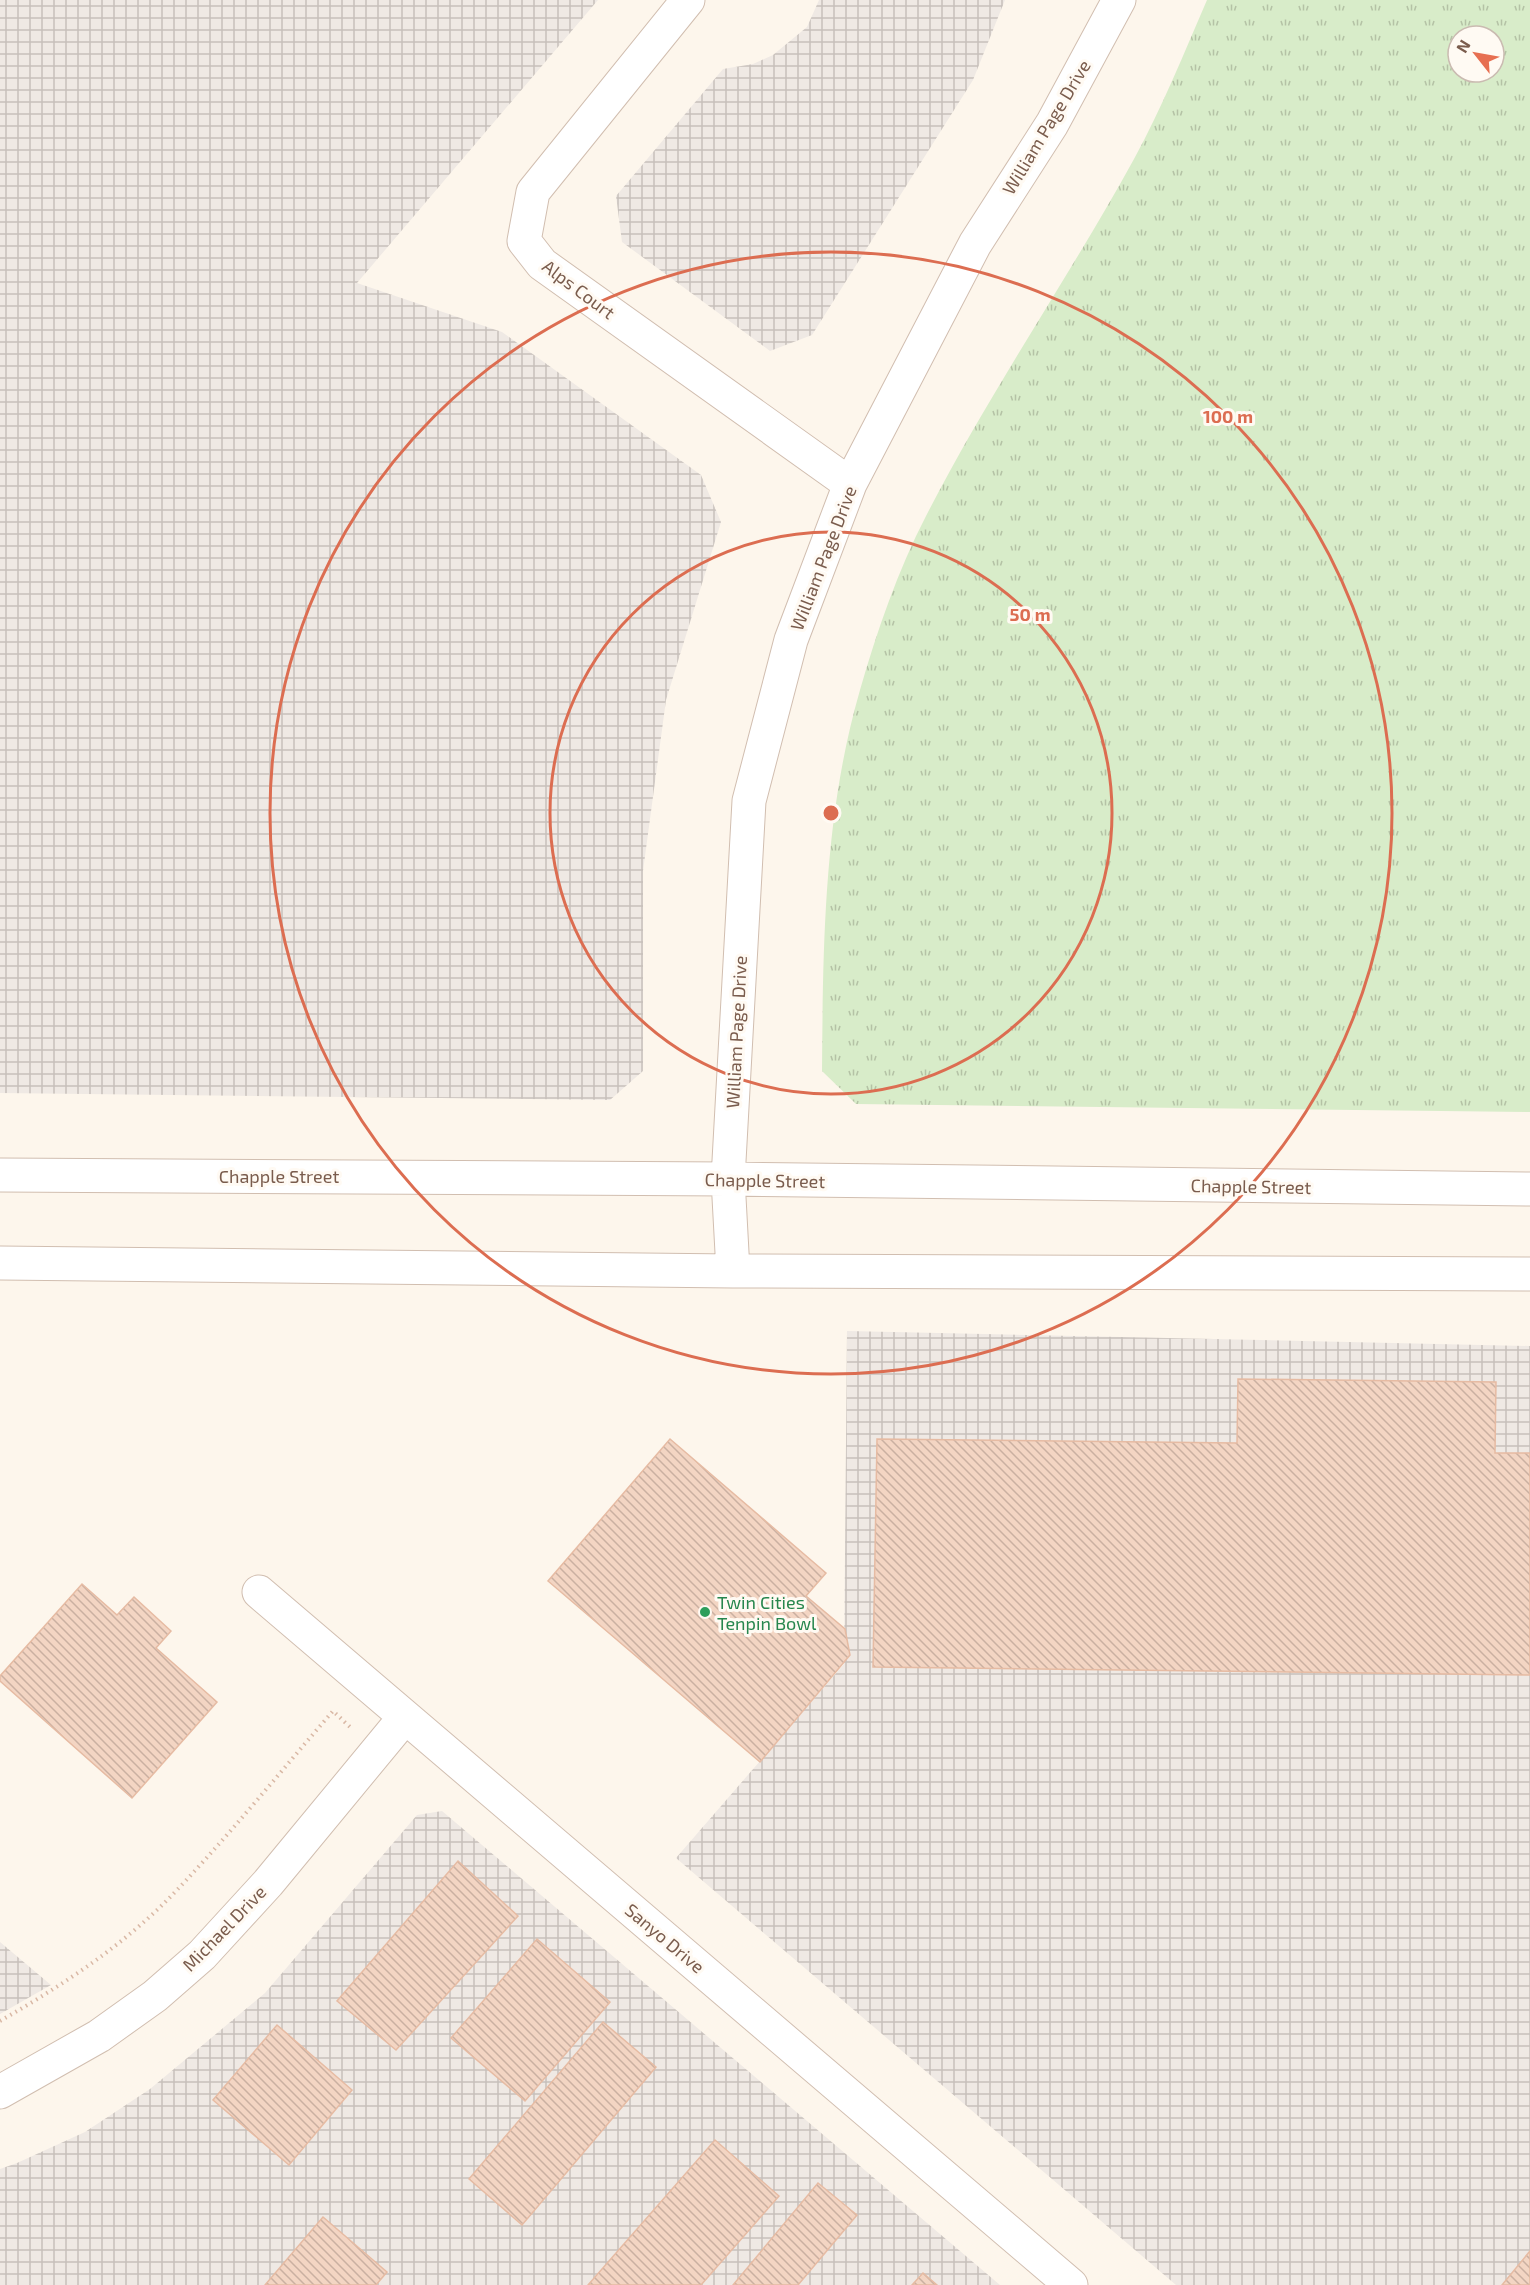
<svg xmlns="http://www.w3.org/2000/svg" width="1530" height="2285" font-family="'Exo 2',sans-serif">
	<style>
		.industrial { fill: url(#industrial-grid) }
		.grass { fill: url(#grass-tufts); fill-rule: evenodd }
		.building { fill: url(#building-back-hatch); stroke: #e6bba3; stroke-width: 1.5 }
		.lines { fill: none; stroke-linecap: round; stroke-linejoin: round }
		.minor-casing { stroke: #d1beb0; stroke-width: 35 }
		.path { stroke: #d9b8a5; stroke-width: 4; stroke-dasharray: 1.5 4.5; stroke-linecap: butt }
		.minor { stroke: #fff; stroke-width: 33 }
		.ring { fill: none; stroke: #dc6d51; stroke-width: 3 }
		.leisure-dot { fill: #2e9e5b; stroke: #fffaf3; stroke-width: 2 }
		.labels { text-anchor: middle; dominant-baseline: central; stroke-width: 6; stroke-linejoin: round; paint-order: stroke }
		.street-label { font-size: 18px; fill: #7a5c4d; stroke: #fffaf3 }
		.leisure-label { font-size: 18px; fill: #27864d; stroke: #fffaf3; text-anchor: start }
		.centre { fill: #dc6d51; stroke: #fffaf3; stroke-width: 3 }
		.ring-label { font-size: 18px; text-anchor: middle; font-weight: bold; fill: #dc6d51; stroke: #fffaf3; stroke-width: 6; stroke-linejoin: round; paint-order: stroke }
	</style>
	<defs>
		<pattern id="industrial-grid" width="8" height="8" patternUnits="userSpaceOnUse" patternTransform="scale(1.5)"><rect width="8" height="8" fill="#efe9e4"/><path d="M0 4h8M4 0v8" fill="none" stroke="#c7c0bb"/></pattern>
		<pattern id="grass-tufts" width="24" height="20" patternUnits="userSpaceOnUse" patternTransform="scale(1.5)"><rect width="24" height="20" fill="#d8ecc9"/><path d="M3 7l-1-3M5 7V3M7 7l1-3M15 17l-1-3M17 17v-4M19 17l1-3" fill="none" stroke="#b4c2a5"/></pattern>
		<pattern id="building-back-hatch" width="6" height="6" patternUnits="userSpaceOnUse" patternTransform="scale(1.5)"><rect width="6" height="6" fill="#f3d5c3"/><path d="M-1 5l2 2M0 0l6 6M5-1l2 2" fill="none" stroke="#cab0a1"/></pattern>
	</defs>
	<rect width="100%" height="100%" fill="#fdf6ec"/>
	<path class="industrial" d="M 0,0 L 598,0 L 357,283 L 502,332 L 701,475 L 721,522 L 666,700 L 643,871 L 643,1071 L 610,1100 L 0,1093 Z
		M 819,0 L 1005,0 L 973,80 L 812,335 L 770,351 L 622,242 L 616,196 L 723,69 L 753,64 L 773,55 L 807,27 Z
		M 847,1331 L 1530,1346 L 1530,2285 L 1176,2285 L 676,1858 L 844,1664 Z
		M 442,1811 L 1000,2285 L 0,2285 L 0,2169 L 17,2163 L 85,2132 L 150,2089 L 265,1993 L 417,1815 Z
		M 0,1942 L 51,1985 L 0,2014 Z"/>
	<path class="grass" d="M 1207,0 L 1530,0 L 1530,1112 L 856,1104 L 822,1071 C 823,942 824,814 860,690 C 877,631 898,570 926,516 C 989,393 1068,279 1134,159 C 1162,108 1184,53 1207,0 ZM 1458,36 L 1494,36 L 1494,72 L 1458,72 Z"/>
	<path class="building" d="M 1238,1379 L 1496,1382 L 1495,1453 L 1530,1453 L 1530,1675 L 873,1667 L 877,1439 L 1237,1443 Z
		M 670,1439 L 826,1573 L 806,1596 L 845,1629 L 850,1655 L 760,1762 L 548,1581 Z
		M 82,1584 L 117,1615 L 134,1597 L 171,1631 L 156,1648 L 217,1702 L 132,1798 L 0,1681 L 0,1676 Z
		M 458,1861 L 518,1916 L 396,2050 L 337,2001 Z
		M 537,1939 L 610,2002 L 525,2101 L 451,2038 Z
		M 603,2022 L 656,2067 L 522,2225 L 469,2179 Z
		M 277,2025 L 352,2090 L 289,2165 L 213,2100 Z
		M 715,2140 L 779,2196 L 701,2285 L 588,2285 Z
		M 818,2183 L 857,2215 L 798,2285 L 733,2285 Z
		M 323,2217 L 387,2272 L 376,2285 L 265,2285 Z
		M 1530,2251 L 1530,2285 L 1502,2285 Z
		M 923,2273 L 937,2285 L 912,2285 Z"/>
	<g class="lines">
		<defs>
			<path id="minor" d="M 688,0 L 533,192 L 524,241 L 542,264 L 850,484
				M 0,1175 L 728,1179 L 1530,1189
				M 0,1263 L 733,1271 L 1530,1274
				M 733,1271 L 728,1179 L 749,801 L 791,640 L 850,484 L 975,244 L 1052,124 L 1119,0
				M 259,1592 L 1071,2285
				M 0,2092 L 99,2036 L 155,1996 L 202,1955 L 268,1883 L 405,1717"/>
		</defs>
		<use href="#minor" class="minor-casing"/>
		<path class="path" d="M 0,2021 C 63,1985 126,1944 176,1891 C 231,1833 281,1771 333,1711 L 350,1727"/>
		<use href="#minor" class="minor"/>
	</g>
	<g class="ring">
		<circle cx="831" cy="813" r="281"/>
		<circle cx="831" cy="813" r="561"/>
	</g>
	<circle class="leisure-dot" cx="705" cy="1612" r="6"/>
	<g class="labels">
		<g class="street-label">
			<text transform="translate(1046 127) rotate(-59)">William Page Drive</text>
			<text transform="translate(579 289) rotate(37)">Alps Court</text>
			<text transform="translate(823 558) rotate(-69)">William Page Drive</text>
			<text transform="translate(736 1032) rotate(-87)">William Page Drive</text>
			<text x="279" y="1176">Chapple Street</text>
			<text transform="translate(765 1180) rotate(1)">Chapple Street</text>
			<text transform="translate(1251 1186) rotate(1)">Chapple Street</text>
			<text transform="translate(224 1928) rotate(-46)">Michael Drive</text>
			<text transform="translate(665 1938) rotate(40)">Sanyo Drive</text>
		</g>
		<g class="leisure-label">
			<text x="717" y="1602">Twin Cities<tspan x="717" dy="21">Tenpin Bowl</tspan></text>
		</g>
	</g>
	<circle cx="831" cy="813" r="9" class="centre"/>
	<g class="ring-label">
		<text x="1228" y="423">100 m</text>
		<text x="1030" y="621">50 m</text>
	</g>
	<g transform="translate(1476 54) rotate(301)"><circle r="28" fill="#fffaf3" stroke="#cabbb1" stroke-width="1.5"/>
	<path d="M0-4.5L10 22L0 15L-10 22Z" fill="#e76f51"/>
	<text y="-9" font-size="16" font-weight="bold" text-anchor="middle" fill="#7a5c4d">N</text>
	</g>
</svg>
